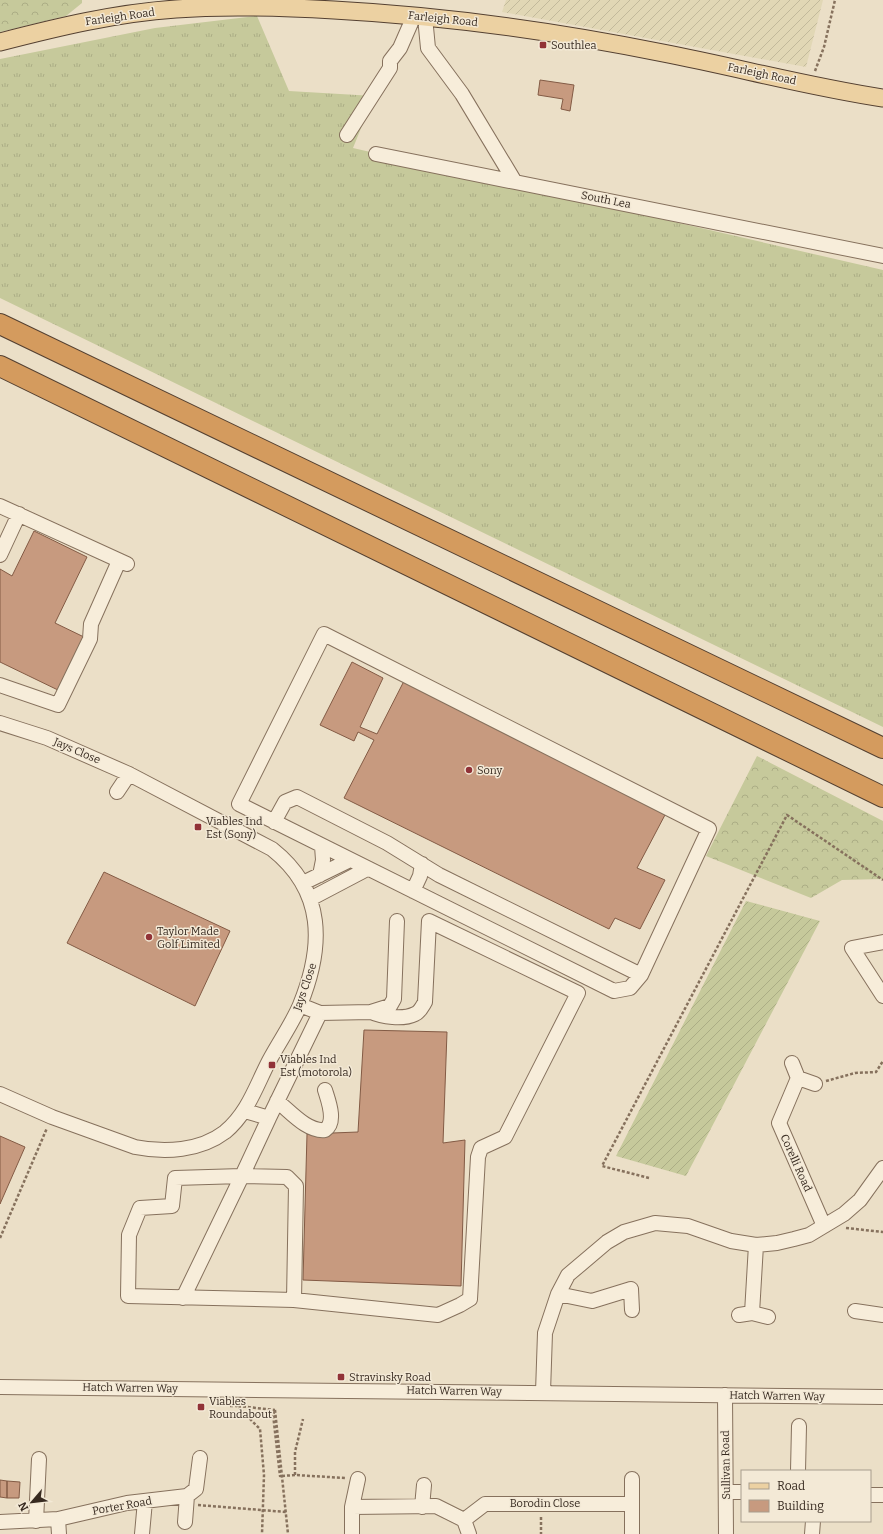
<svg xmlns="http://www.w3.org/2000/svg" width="883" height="1534" font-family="Bitter,serif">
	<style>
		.farmland { fill: url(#farmland-furrows) }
		.grass { fill: url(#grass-tufts) }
		.forest { fill: url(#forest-crowns) }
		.garden { fill: url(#garden-furrows) }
		.building { fill: #c79a7f; stroke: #835b45 }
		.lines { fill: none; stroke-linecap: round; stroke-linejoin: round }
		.minor-casing { stroke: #86715d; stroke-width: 16 }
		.major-casing { stroke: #544031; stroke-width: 19 }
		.highway-casing { stroke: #544031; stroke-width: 22 }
		.path { stroke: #86715d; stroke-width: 2.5; stroke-dasharray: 3 2; stroke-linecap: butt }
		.minor { stroke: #f7edda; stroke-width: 14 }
		.major { stroke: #ecd1a2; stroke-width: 17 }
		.highway { stroke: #d49b5e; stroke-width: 20 }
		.poi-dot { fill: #913237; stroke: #f3e9d6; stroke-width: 1.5 }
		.labels { text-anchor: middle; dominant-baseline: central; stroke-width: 3; stroke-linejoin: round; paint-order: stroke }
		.street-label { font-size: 11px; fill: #372a20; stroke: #f3e9d6 }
		.poi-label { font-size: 11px; fill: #372a20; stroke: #f3e9d6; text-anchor: start }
	</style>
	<defs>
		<pattern id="farmland-furrows" width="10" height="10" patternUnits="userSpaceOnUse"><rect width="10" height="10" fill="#e1d7b5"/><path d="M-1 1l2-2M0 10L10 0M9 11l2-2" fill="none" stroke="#c2b99b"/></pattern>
		<pattern id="grass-tufts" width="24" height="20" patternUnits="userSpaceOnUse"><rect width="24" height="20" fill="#c6c99b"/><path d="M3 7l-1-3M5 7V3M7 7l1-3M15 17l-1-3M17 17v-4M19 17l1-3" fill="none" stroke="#abad85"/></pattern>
		<pattern id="forest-crowns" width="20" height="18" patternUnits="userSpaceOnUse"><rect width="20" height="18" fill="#c6c99b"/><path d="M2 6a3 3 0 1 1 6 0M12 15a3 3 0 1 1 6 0" fill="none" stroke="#abad85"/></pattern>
		<pattern id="garden-furrows" width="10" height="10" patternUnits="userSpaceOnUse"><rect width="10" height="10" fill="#c6c99b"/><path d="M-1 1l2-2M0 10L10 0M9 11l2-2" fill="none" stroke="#abad85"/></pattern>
	</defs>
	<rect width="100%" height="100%" fill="#ebdfc7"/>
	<path class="farmland" d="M 506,0 L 823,0 L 806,67 L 502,12 Z"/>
	<path class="grass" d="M 257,16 L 289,91 L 374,96 L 353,148 L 883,270 L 883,727 L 0,298 L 0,59 L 155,28 Z"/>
	<path class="forest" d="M 0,0 L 82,0 L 82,3 L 66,16 L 0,32 Z
		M 757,756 L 883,821 L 883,879 L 842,880 L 811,898 L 706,856 Z"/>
	<path class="garden" d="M 746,901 L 820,921 L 686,1176 L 616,1156 Z"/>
	<path class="building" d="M 540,80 L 574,85 L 570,111 L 561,109 L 563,99 L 538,95 Z
		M 34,531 L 87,557 L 55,623 L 86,638 L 60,691 L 0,662 L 0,569 L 12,576 Z
		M 352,662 L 383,678 L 360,727 L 377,734 L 404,681 L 666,813 L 637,868 L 665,880 L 640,929 L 615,918 L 609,929 L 344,798 L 374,740 L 358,732 L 354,741 L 320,725 Z
		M 104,872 L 230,931 L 195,1006 L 67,943 Z
		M 364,1030 L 447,1032 L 443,1143 L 465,1140 L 461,1286 L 303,1280 L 307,1134 L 358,1132 Z
		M 0,1136 L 25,1147 L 0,1204 Z
		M 0,1480 L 7,1481 L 7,1498 L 0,1497 Z
		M 7,1481 L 20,1482 L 19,1498 L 7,1498 Z"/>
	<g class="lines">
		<defs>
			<path id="minor" d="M 425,17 L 428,48 L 462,94 L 515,182 L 883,256
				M 347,135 L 390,68 L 390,61 L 400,48 L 414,16
				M 376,154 L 515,182
				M 0,506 L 127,564
				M 0,555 L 19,514
				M 324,634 L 709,829 L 641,975 L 630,988 L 614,991 L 239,804 Z
				M 0,685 L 58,705 L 90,639 L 91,624 L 119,561
				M 0,723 L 47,738 L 129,774 L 272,849 C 325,891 324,946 300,1005 C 292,1024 279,1042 269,1061 C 256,1086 248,1113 225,1132 C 200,1151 165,1153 135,1147 L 52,1117 L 0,1094
				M 117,792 L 129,774
				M 274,822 L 285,802 L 297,797 L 387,843 L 439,875 L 641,975
				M 320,875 L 323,860 L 322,846
				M 303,883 L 350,860
				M 413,891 L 420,876 L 422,864
				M 310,899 L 367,869
				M 883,942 L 852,948 L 883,996
				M 320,1013 L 371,1012 L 390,1006 L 394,999 L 397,921
				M 792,1063 L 798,1078
				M 815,1084 L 798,1078 L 779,1123 L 824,1226
				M 277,1101 C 290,1111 307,1132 325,1130 C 337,1122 328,1100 325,1090
				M 245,1111 L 269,1118 L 320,1013 L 300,1005
				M 558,1294 L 592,1301 L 631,1289 L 632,1310
				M 183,1298 L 242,1176 L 175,1178 L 172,1206 L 140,1208 L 129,1235 L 128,1296 L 294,1300 L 296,1186 L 287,1177 L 242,1176 L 269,1118
				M 294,1300 L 438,1315 L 460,1305 L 470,1299 L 478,1157 L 481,1148 L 505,1137 L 578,993 L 429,921 L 425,1002 C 422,1007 420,1012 415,1014 C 403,1020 382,1017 371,1012
				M 855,1311 L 883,1315
				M 752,1313 L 768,1317
				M 739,1315 L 752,1313 L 756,1245
				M 0,1387 L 883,1397
				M 543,1392 L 545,1333 L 558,1294 L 568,1275 L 607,1242 L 624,1232 L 655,1223 L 688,1226 L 731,1241 L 756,1245 L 777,1243 L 794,1239 L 809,1235 L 844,1214 L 860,1200 L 883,1168
				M 725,1395 L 726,1534
				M 798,1471 L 799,1426
				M 632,1479 L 632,1504
				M 726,1492 L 742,1492
				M 870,1495 L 883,1495
				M 187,1496 L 196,1489 L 200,1458
				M 352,1507 L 358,1479
				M 422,1507 L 424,1485
				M 58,1519 L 59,1534
				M 464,1520 L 485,1504 L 632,1504 L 632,1534
				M 36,1521 L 39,1459
				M 0,1522 L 58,1519 L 127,1503 L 187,1496 L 185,1522
				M 142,1534 L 145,1501
				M 352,1534 L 352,1507 L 436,1506 L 464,1520 L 469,1534
				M 812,1534 L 813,1521"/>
			<path id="major" d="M 0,42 C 58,27 116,13 176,9 C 229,5 281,7 334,10 C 444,16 554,31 663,53 C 736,67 809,87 883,98"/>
			<path id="highway" d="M 0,324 L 883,748
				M 0,366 L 883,797"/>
		</defs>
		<use href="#minor" class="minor-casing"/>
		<use href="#major" class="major-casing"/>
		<use href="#highway" class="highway-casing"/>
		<path class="path" d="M 815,71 L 824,47 L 835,0
			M 826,1081 L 855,1073 L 876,1072 L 883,1061
			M 649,1178 L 602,1166 L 787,815 L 883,880
			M 846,1228 L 883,1232
			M 0,1238 L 47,1128
			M 230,1401 L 230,1406 L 237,1406 L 260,1429 L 264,1475 L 262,1534
			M 238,1406 L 275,1410
			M 275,1410 L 288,1534
			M 275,1411 L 273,1414 L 280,1476 L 282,1476
			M 295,1475 L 295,1452 L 303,1419
			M 282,1476 L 295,1475 L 345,1478
			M 198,1505 L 286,1512
			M 541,1517 L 541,1534"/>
		<use href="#minor" class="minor"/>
		<use href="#major" class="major"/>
		<use href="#highway" class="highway"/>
	</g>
	<g class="poi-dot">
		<rect x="539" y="41" width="8" height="8" rx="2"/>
		<circle cx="469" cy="770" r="4"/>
		<rect x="194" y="823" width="8" height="8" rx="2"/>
		<circle cx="149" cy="937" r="4"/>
		<rect x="268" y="1061" width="8" height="8" rx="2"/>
		<rect x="337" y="1373" width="8" height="8" rx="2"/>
		<rect x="197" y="1403" width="8" height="8" rx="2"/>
	</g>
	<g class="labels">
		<g class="street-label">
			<text transform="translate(120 17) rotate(-8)">Farleigh Road</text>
			<text transform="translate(443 19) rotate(6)">Farleigh Road</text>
			<text transform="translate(762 74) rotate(12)">Farleigh Road</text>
			<text transform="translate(606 200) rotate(11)">South Lea</text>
			<text transform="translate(77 751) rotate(23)">Jays Close</text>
			<text transform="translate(305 987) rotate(-71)">Jays Close</text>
			<text transform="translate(796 1163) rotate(66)">Corelli Road</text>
			<text transform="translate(130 1388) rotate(1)">Hatch Warren Way</text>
			<text transform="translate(454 1391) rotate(1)">Hatch Warren Way</text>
			<text transform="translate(777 1396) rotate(1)">Hatch Warren Way</text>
			<text transform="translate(726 1465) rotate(-91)">Sullivan Road</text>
			<text x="545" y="1503">Borodin Close</text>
			<text transform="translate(122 1506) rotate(-10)">Porter Road</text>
		</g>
		<g class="poi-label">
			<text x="551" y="45">Southlea</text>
			<text x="477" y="770">Sony</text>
			<text x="206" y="821">Viables Ind<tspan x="206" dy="13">Est (Sony)</tspan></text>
			<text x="157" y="931">Taylor Made<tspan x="157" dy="13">Golf Limited</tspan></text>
			<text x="280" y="1059">Viables Ind<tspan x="280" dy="13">Est (motorola)</tspan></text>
			<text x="349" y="1377">Stravinsky Road</text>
			<text x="209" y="1401">Viables<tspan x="209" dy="13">Roundabout</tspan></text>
		</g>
	</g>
	<rect x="741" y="1470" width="130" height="52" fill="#f3e9d6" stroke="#a89d8d"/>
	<rect x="749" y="1483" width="20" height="6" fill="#ecd1a2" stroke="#a89d8d"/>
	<text x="777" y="1490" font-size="12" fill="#372a20">Road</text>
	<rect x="749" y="1500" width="20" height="12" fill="#c79a7f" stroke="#a89d8d"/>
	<text x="777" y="1510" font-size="12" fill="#372a20">Building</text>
	<g transform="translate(32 1502) rotate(242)" stroke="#f3e9d6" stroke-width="3" paint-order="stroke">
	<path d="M0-3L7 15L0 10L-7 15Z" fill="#372a20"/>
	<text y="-6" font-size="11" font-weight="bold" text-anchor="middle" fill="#372a20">N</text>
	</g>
</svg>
